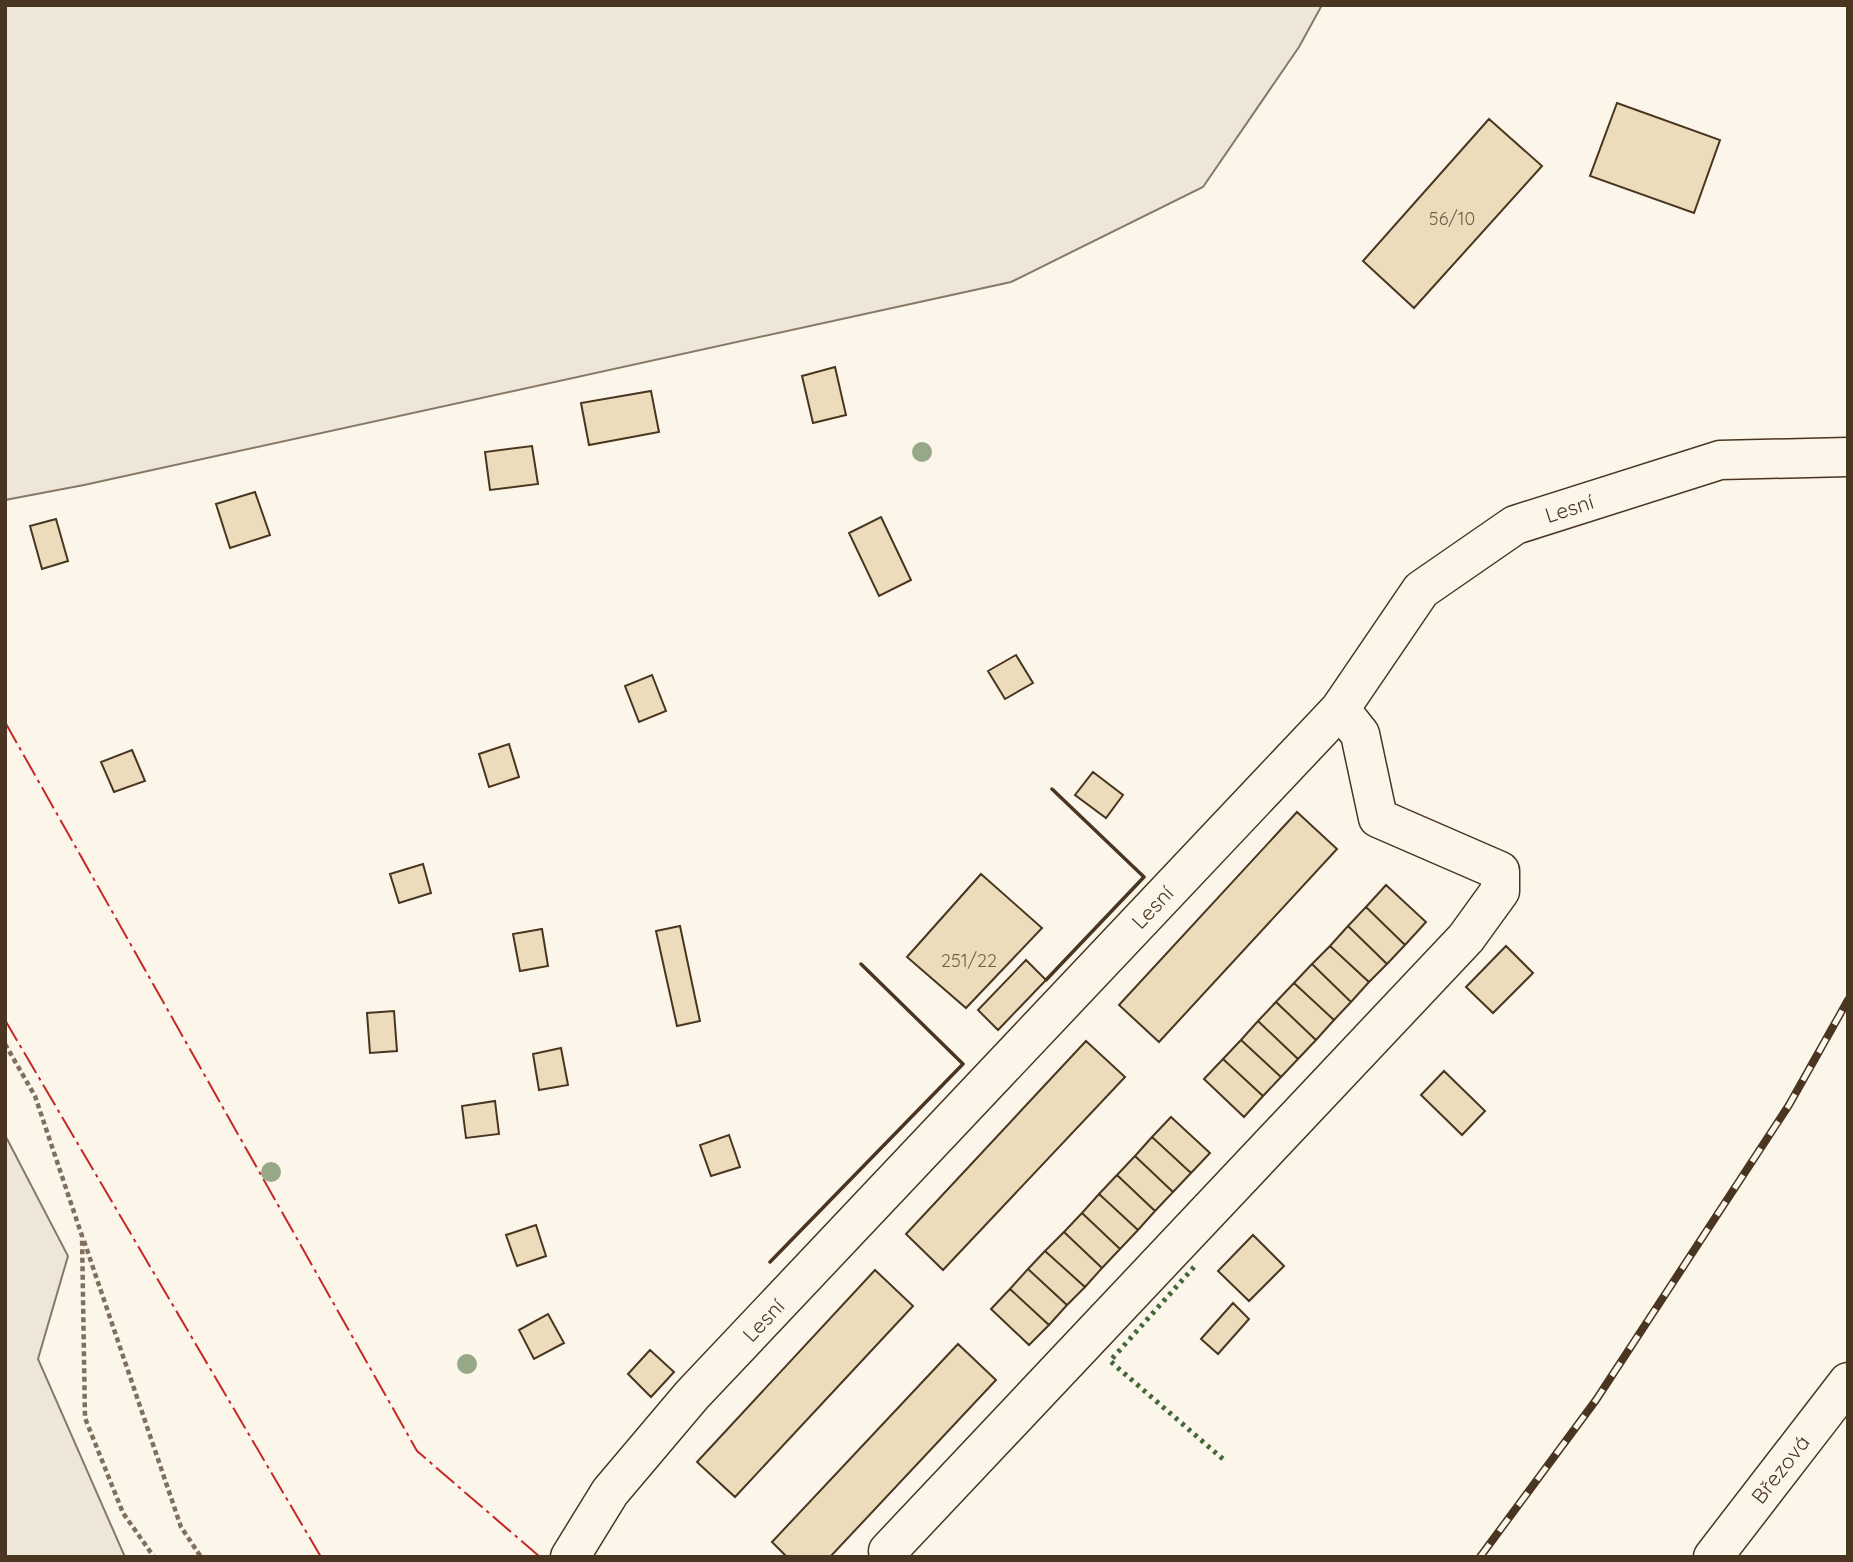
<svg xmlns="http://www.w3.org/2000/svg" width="1853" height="1562" font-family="Quicksand,sans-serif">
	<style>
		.green { fill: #ede6d9; stroke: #887966; stroke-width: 2 }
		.building { fill: #ecdcbc; stroke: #4a3520; stroke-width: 2 }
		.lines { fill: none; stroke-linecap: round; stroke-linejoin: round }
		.minor-casing { stroke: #4a3520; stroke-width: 41 }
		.path { stroke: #7f6f5c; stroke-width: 4.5; stroke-dasharray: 5 3.5; stroke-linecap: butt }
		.minor { stroke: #fbf6e9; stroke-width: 38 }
		.rail-casing { stroke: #4a3520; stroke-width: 8 }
		.rail { stroke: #fbf6e9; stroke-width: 5; stroke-dasharray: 16; stroke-linecap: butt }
		.hedge { stroke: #436837; stroke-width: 5; stroke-dasharray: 3.5 5; stroke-linecap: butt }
		.wall { stroke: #4a3520; stroke-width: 3.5 }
		.power { stroke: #c62828; stroke-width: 2; stroke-dasharray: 24 5 3.5 5; stroke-linecap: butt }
		.tree { fill: #96a887 }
		.labels { text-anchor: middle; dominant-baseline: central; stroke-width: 5; stroke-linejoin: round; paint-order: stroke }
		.number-label { font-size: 18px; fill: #725f47 }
		.street-label { font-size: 21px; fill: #4a3520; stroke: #fbf6e9 }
	</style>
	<rect width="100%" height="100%" fill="#fbf6e9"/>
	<path class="green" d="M 5,5 L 1322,5 L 1299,47 L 1203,187 L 1011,282 L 84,485 L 5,500 Z
		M 5,1135 L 68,1256 L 38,1359 L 125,1557 L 5,1557 Z"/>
	<path class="building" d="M 1617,103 L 1720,140 L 1694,213 L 1590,176 Z
		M 1489,119 L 1542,166 L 1414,308 L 1363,261 Z
		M 835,367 L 846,415 L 813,423 L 802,376 Z
		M 651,391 L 659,432 L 589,445 L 581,403 Z
		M 532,446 L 538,484 L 490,490 L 485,452 Z
		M 255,492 L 270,535 L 230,548 L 216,504 Z
		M 881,517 L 911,580 L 879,596 L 849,533 Z
		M 56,519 L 68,561 L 42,569 L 30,526 Z
		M 1016,655 L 1033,683 L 1005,699 L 988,671 Z
		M 652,675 L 666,711 L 639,722 L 625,686 Z
		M 509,744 L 519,777 L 489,787 L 479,754 Z
		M 132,750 L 145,781 L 114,792 L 101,762 Z
		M 1093,772 L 1123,795 L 1106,818 L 1075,795 Z
		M 1297,812 L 1337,849 L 1159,1042 L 1119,1005 Z
		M 423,864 L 431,893 L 399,903 L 390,874 Z
		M 981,874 L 1042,928 L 966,1008 L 907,957 Z
		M 1386,885 L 1426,922 L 1405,945 L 1366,907 Z
		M 1366,907 L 1405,945 L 1387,964 L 1348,926 Z
		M 680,926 L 700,1021 L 677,1026 L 656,931 Z
		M 1348,926 L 1387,964 L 1369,982 L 1330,946 Z
		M 542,929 L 548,966 L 520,971 L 513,934 Z
		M 1330,946 L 1369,982 L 1351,1002 L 1312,964 Z
		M 1506,946 L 1533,973 L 1493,1013 L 1466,987 Z
		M 1026,960 L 1046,980 L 998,1030 L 978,1010 Z
		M 1312,964 L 1351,1002 L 1334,1020 L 1294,983 Z
		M 1294,983 L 1334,1020 L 1316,1040 L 1276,1002 L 1273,1005 Z
		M 1276,1002 L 1316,1040 L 1298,1059 L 1258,1021 Z
		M 394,1011 L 397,1051 L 370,1053 L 367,1013 Z
		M 1258,1021 L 1298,1059 L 1281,1077 L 1241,1040 Z
		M 1241,1040 L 1281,1077 L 1263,1096 L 1223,1059 Z
		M 1086,1041 L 1125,1077 L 943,1270 L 906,1234 Z
		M 561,1048 L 568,1085 L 539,1090 L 533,1054 Z
		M 1223,1059 L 1263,1096 L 1244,1117 L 1204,1079 Z
		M 1444,1071 L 1485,1111 L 1462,1135 L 1421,1095 Z
		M 495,1101 L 499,1134 L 466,1138 L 462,1106 Z
		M 1171,1117 L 1210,1153 L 1191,1173 L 1152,1137 Z
		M 729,1135 L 740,1167 L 711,1176 L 700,1145 Z
		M 1152,1137 L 1191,1173 L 1173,1192 L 1135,1156 Z
		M 1135,1156 L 1173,1192 L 1155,1211 L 1117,1175 Z
		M 1117,1175 L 1155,1211 L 1138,1230 L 1099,1194 Z
		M 1099,1194 L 1138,1230 L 1120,1249 L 1082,1213 Z
		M 1082,1213 L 1120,1249 L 1102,1268 L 1064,1232 Z
		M 536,1225 L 546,1256 L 517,1266 L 506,1235 Z
		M 1064,1232 L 1102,1268 L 1085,1287 L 1045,1251 Z
		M 1253,1235 L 1284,1266 L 1249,1301 L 1218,1271 Z
		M 1045,1251 L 1085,1287 L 1067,1305 L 1028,1269 Z
		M 1028,1269 L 1067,1305 L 1049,1325 L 1010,1289 Z
		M 875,1270 L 913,1306 L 735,1497 L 697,1462 Z
		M 1010,1289 L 1049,1325 L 1029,1345 L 991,1309 Z
		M 1233,1303 L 1249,1319 L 1218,1354 L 1201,1339 Z
		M 548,1314 L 564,1343 L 534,1359 L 519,1330 Z
		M 958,1344 L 996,1380 L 830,1557 L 787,1557 L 772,1542 Z
		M 650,1350 L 674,1372 L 651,1397 L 628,1374 Z"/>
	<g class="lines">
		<defs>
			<path id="minor" d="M 888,1551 L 1466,938 L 1500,891 L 1500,871 L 1378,818 L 1360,734 L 1340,709
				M 570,1557 L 610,1492 L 692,1395 L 1340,709 L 1421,590 L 1515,525 L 1720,460 L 1848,457
				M 1713,1557 L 1848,1382"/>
		</defs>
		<use href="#minor" class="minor-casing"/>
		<path class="path" d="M 5,1044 L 35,1096 L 82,1236 L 85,1418 L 123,1513 L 154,1557
			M 84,1241 L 181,1527 L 201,1557"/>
		<use href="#minor" class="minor"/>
		<defs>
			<path id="rail" d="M 1480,1557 L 1596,1400 L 1789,1105 L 1848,1000"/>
		</defs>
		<use href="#rail" class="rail-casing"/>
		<use href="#rail" class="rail"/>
		<path class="hedge" d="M 1194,1267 L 1110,1361 L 1224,1460"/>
		<path class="wall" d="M 1046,980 L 1144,877 L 1052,789
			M 770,1262 L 963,1064 L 861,964"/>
		<path class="power" d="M 5,722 L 417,1451 L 540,1557
			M 5,1020 L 321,1557"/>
	</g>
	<g class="tree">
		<circle cx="922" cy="452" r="10"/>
		<circle cx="271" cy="1172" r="10"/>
		<circle cx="467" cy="1364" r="10"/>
	</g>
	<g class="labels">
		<g class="number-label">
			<text x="1452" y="218">56/10</text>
			<text x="969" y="960">251/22</text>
		</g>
		<g class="street-label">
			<text transform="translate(1569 508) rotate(-18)">Lesní</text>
			<text transform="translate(1152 907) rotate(-47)">Lesní</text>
			<text transform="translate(763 1320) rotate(-47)">Lesní</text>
			<text transform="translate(1780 1469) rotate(-52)">Březová</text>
		</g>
	</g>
	<rect width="1853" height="1562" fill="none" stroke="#4a3520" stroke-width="14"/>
</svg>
